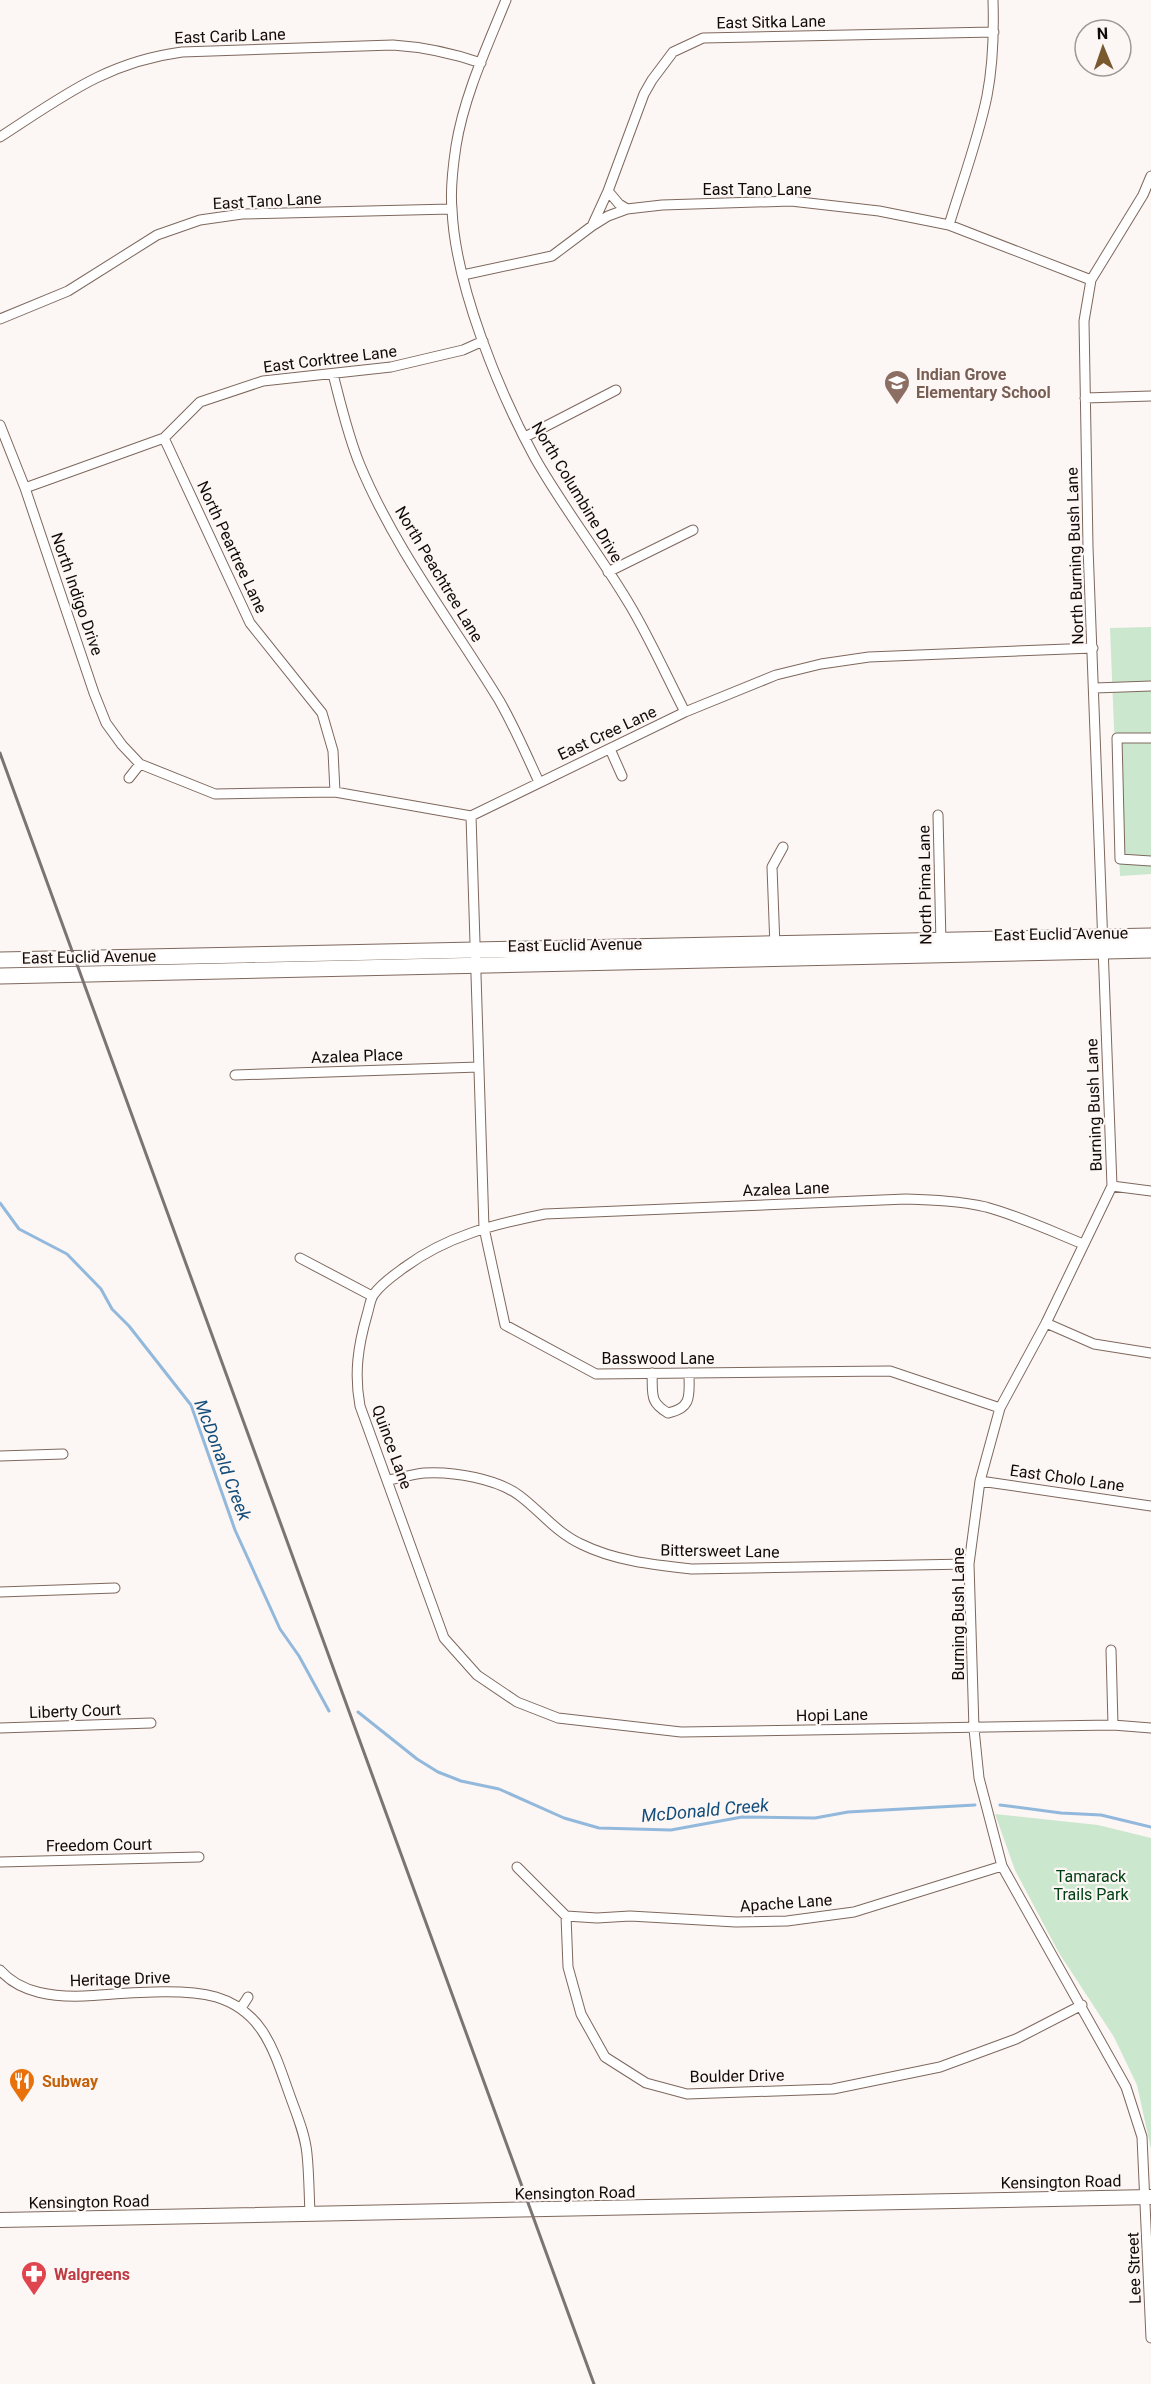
<svg xmlns="http://www.w3.org/2000/svg" width="1151" height="2384" font-family="Roboto,sans-serif">
	<style>
		.green { fill: #cbe7ce }
		.lines { fill: none; stroke-linecap: round; stroke-linejoin: round }
		.stream { stroke: #92b8dc; stroke-width: 3 }
		.street-casing { stroke: #7e685d; stroke-width: 11 }
		.secondary-casing { stroke: #7e685d; stroke-width: 16 }
		.primary-casing { stroke: #7e685d; stroke-width: 17 }
		.street { stroke: #fff; stroke-width: 9 }
		.secondary { stroke: #fff; stroke-width: 14 }
		.primary { stroke: #fff; stroke-width: 15 }
		.rail { stroke: #7b7471; stroke-width: 3 }
		.labels { text-anchor: middle; dominant-baseline: central; stroke-width: 4.5; stroke-linejoin: round; paint-order: stroke }
		.street-label { font-size: 16px; fill: #120a06; stroke: #fcf6f4 }
		.education-label { font-size: 16px; font-weight: bold; fill: #785e54; stroke: #fcf6f4; text-anchor: start }
		.park-label { font-size: 16px; fill: #004014; stroke: #fcf6f4 }
		.food-label { font-size: 16px; font-weight: bold; fill: #c56008; stroke: #fcf6f4; text-anchor: start }
		.health-label { font-size: 16px; font-weight: bold; fill: #be3a42; stroke: #fcf6f4; text-anchor: start }
		.water-label { font-size: 18px; font-style: italic; fill: #134d7b; stroke: #fcf6f4 }
	</style>
	<rect width="100%" height="100%" fill="#fcf6f4"/>
	<path class="green" d="M 1151,627 L 1151,874 L 1120,876 L 1110,628 Z
		M 995,1814 L 1098,1825 L 1151,1838 L 1151,2149 L 1137,2085 L 1114,2037 L 1059,1953 L 1015,1870 Z"/>
	<g class="lines">
		<path class="stream" d="M 0,1203 L 19,1229 L 67,1254 L 101,1289 L 112,1309 L 129,1326 L 191,1405 L 235,1530 L 280,1629 L 299,1656 L 329,1711
			M 358,1712 L 417,1759 L 438,1772 L 461,1781 L 499,1789 L 564,1818 L 599,1828 L 671,1830 L 742,1817 L 815,1818 L 848,1812 L 975,1805
			M 1000,1805 L 1061,1813 L 1101,1815 L 1151,1827"/>
		<defs>
			<path id="street" d="M 506,0 C 487,47 464,96 456,146 C 453,166 450,189 452,209 C 455,285 499,392 535,458 C 564,509 601,556 631,607 C 651,641 667,677 685,712
				M 0,137 C 62,97 106,62 182,52 L 393,45 C 424,47 452,53 481,63
				M 1151,176 L 1143,195 L 1091,280 L 1084,321 L 1088,547 L 1112,1186 L 1046,1323 L 1000,1408 L 980,1481 L 969,1564 L 974,1729 L 979,1778 L 1002,1866 L 1126,2087 L 1142,2137 L 1151,2338
				M 608,191 L 619,204 L 627,209
				M 949,225 C 962,182 978,140 987,96 C 993,65 994,32 993,0
				M 592,226 L 608,191 L 644,94 L 652,80 L 673,52 L 703,38 L 994,32
				M 463,275 L 552,256 L 592,226 L 608,216 L 627,209 L 662,205 L 791,201 L 879,211 L 949,225 L 1091,280
				M 0,319 L 68,291 L 157,235 L 200,220 L 242,214 L 451,209
				M 333,374 C 341,405 348,436 360,465 C 395,549 452,623 499,700 C 514,726 526,754 539,782
				M 1085,398 L 1151,396
				M 0,425 L 25,488 L 94,693 L 106,723 L 122,745 L 140,764 L 215,794 L 335,792 L 471,816 L 685,712 L 776,675 L 821,664 L 869,657 L 1093,648
				M 525,437 L 616,390
				M 164,438 L 250,623 L 322,713 L 333,751 L 335,792
				M 25,488 L 164,438 L 200,402 L 263,381 L 391,367 L 463,350 L 483,341
				M 608,572 L 693,530
				M 1095,688 L 1151,686
				M 1151,738 L 1117,738 L 1120,859 L 1151,861
				M 610,749 L 622,776
				M 129,778 L 140,764
				M 938,815 L 941,943
				M 471,816 L 484,1228 L 505,1325 L 596,1374 L 890,1371 L 1000,1408
				M 775,947 L 772,867 L 783,847
				M 235,1075 L 479,1067
				M 1112,1186 L 1151,1191
				M 1083,1244 C 1051,1231 1019,1216 986,1207 C 960,1201 933,1200 906,1199 L 545,1214 C 495,1224 447,1236 405,1267 C 394,1275 382,1283 374,1294 C 370,1299 369,1309 367,1315 C 358,1346 354,1374 360,1406 L 444,1638 L 477,1675 L 517,1702 L 558,1718 L 681,1732 L 1113,1725 L 1151,1728
				M 300,1258 L 372,1296
				M 1046,1323 L 1094,1344 L 1151,1353
				M 652,1373 C 653,1394 649,1402 668,1413 C 693,1408 689,1394 689,1373
				M 0,1456 L 63,1454
				M 389,1480 C 400,1478 413,1474 424,1473 C 453,1471 498,1479 520,1496 C 541,1512 557,1533 581,1544 C 615,1561 655,1565 692,1569 L 969,1564
				M 980,1481 L 1151,1506
				M 0,1592 L 115,1588
				M 1111,1650 L 1113,1725
				M 0,1728 L 151,1723
				M 0,1862 L 199,1857
				M 517,1867 L 566,1916 L 568,1967 L 581,2014 L 605,2057 L 646,2083 L 687,2094 L 833,2089 L 940,2067 L 1016,2039 L 1082,2005
				M 566,1916 L 597,1918 L 630,1916 L 736,1922 L 787,1921 L 854,1912 L 1002,1866
				M 0,1970 C 21,1994 55,1997 84,1996 C 122,1994 180,1987 216,1997 C 263,2011 274,2051 289,2093 C 296,2113 305,2133 307,2154 C 309,2173 309,2193 310,2213
				M 241,2008 L 248,1997"/>
			<path id="secondary" d="M 0,2220 L 1151,2197"/>
			<path id="primary" d="M 0,960 L 1151,936
				M 0,976 L 1151,950"/>
		</defs>
		<use href="#street" class="street-casing"/>
		<use href="#secondary" class="secondary-casing"/>
		<use href="#primary" class="primary-casing"/>
		<use href="#street" class="street"/>
		<use href="#secondary" class="secondary"/>
		<use href="#primary" class="primary"/>
		<path class="rail" d="M 0,753 L 594,2384"/>
	</g>
	<defs>
		<symbol id="school-pin" viewBox="-11 -11 22 30"><path d="M0 17L-7.5 6A9.5 9.5 0 1 1 7.5 6Z" fill="#8d6e63" stroke="#fcf6f4"/><path d="M0-5L7-2L0 1L-7-2ZM-4 1L0 2.5L4 1V4Q0 6-4 4Z" fill="#fff"/></symbol>
		<symbol id="restaurant-pin" viewBox="-11 -11 22 30"><path d="M0 17L-7.5 6A9.5 9.5 0 1 1 7.5 6Z" fill="#e8710a" stroke="#fcf6f4"/><path d="M-5-6h1v4h1v-4h1v4h1v-4h1v5L-1.5 .5V6h-2V.5L-5-1ZM5-6V6H3V1.5H1.5Q1.5-4 5-6Z" fill="#fff"/></symbol>
		<symbol id="pharmacy-pin" viewBox="-11 -11 22 30"><path d="M0 17L-7.5 6A9.5 9.5 0 1 1 7.5 6Z" fill="#e0444e" stroke="#fcf6f4"/><path d="M-2-6h4v4h4v4h-4v4h-4v-4h-4v-4h4Z" fill="#fff"/></symbol>
	</defs>
	<g fill-rule="evenodd">
		<use href="#school-pin" x="882" y="368" width="30" height="40"/>
		<use href="#restaurant-pin" x="7" y="2066" width="30" height="40"/>
		<use href="#pharmacy-pin" x="19" y="2259" width="30" height="40"/>
	</g>
	<g class="labels">
		<g class="street-label">
			<text transform="translate(771 22) rotate(-1)">East Sitka Lane</text>
			<text transform="translate(230 36) rotate(-2)">East Carib Lane</text>
			<text x="757" y="189">East Tano Lane</text>
			<text transform="translate(267 201) rotate(-3)">East Tano Lane</text>
			<text transform="translate(330 359) rotate(-7)">East Corktree Lane</text>
			<text transform="translate(577 492) rotate(59)">North Columbine Drive</text>
			<text transform="translate(232 547) rotate(65)">North Peartree Lane</text>
			<text transform="translate(1075 556) rotate(-92)">North Burning Bush Lane</text>
			<text transform="translate(439 574) rotate(59)">North Peachtree Lane</text>
			<text transform="translate(77 594) rotate(71)">North Indigo Drive</text>
			<text transform="translate(607 733) rotate(-25)">East Cree Lane</text>
			<text transform="translate(925 885) rotate(-91)">North Pima Lane</text>
			<text transform="translate(1061 934) rotate(-1)">East Euclid Avenue</text>
			<text transform="translate(575 945) rotate(-1)">East Euclid Avenue</text>
			<text transform="translate(89 957) rotate(-1)">East Euclid Avenue</text>
			<text transform="translate(357 1056) rotate(-2)">Azalea Place</text>
			<text transform="translate(1094 1105) rotate(-92)">Burning Bush Lane</text>
			<text transform="translate(786 1189) rotate(-2)">Azalea Lane</text>
			<text x="658" y="1358">Basswood Lane</text>
			<text transform="translate(392 1447) rotate(70)">Quince Lane</text>
			<text transform="translate(1067 1478) rotate(8)">East Cholo Lane</text>
			<text transform="translate(720 1551) rotate(1)">Bittersweet Lane</text>
			<text transform="translate(958 1614) rotate(-90)">Burning Bush Lane</text>
			<text transform="translate(75 1711) rotate(-2)">Liberty Court</text>
			<text transform="translate(832 1715) rotate(-1)">Hopi Lane</text>
			<text transform="translate(99 1845) rotate(-1)">Freedom Court</text>
			<text transform="translate(786 1903) rotate(-4)">Apache Lane</text>
			<text transform="translate(120 1979) rotate(-2)">Heritage Drive</text>
			<text transform="translate(737 2076) rotate(-1)">Boulder Drive</text>
			<text transform="translate(1061 2182) rotate(-1)">Kensington Road</text>
			<text transform="translate(575 2193) rotate(-1)">Kensington Road</text>
			<text transform="translate(89 2202) rotate(-1)">Kensington Road</text>
			<text transform="translate(1134 2268) rotate(-92)">Lee Street</text>
		</g>
		<g class="education-label">
			<text x="916" y="374">Indian Grove<tspan x="916" dy="18">Elementary School</tspan></text>
		</g>
		<g class="park-label">
			<text x="1091" y="1876">Tamarack<tspan x="1091" dy="18">Trails Park</tspan></text>
		</g>
		<g class="food-label">
			<text x="42" y="2081">Subway</text>
		</g>
		<g class="health-label">
			<text x="54" y="2274">Walgreens</text>
		</g>
		<g class="water-label">
			<text transform="translate(223 1460) rotate(69)">McDonald Creek</text>
			<text transform="translate(705 1810) rotate(-5)">McDonald Creek</text>
		</g>
	</g>
	<g transform="translate(1103 48) rotate(358)"><circle r="28" fill="#fcf6f4" stroke="#9e9895" stroke-width="1.5"/>
	<path d="M0-4.5L10 22L0 15L-10 22Z" fill="#795a2f"/>
	<text y="-9" font-size="16" font-weight="bold" text-anchor="middle" fill="#120a06">N</text>
	</g>
</svg>
